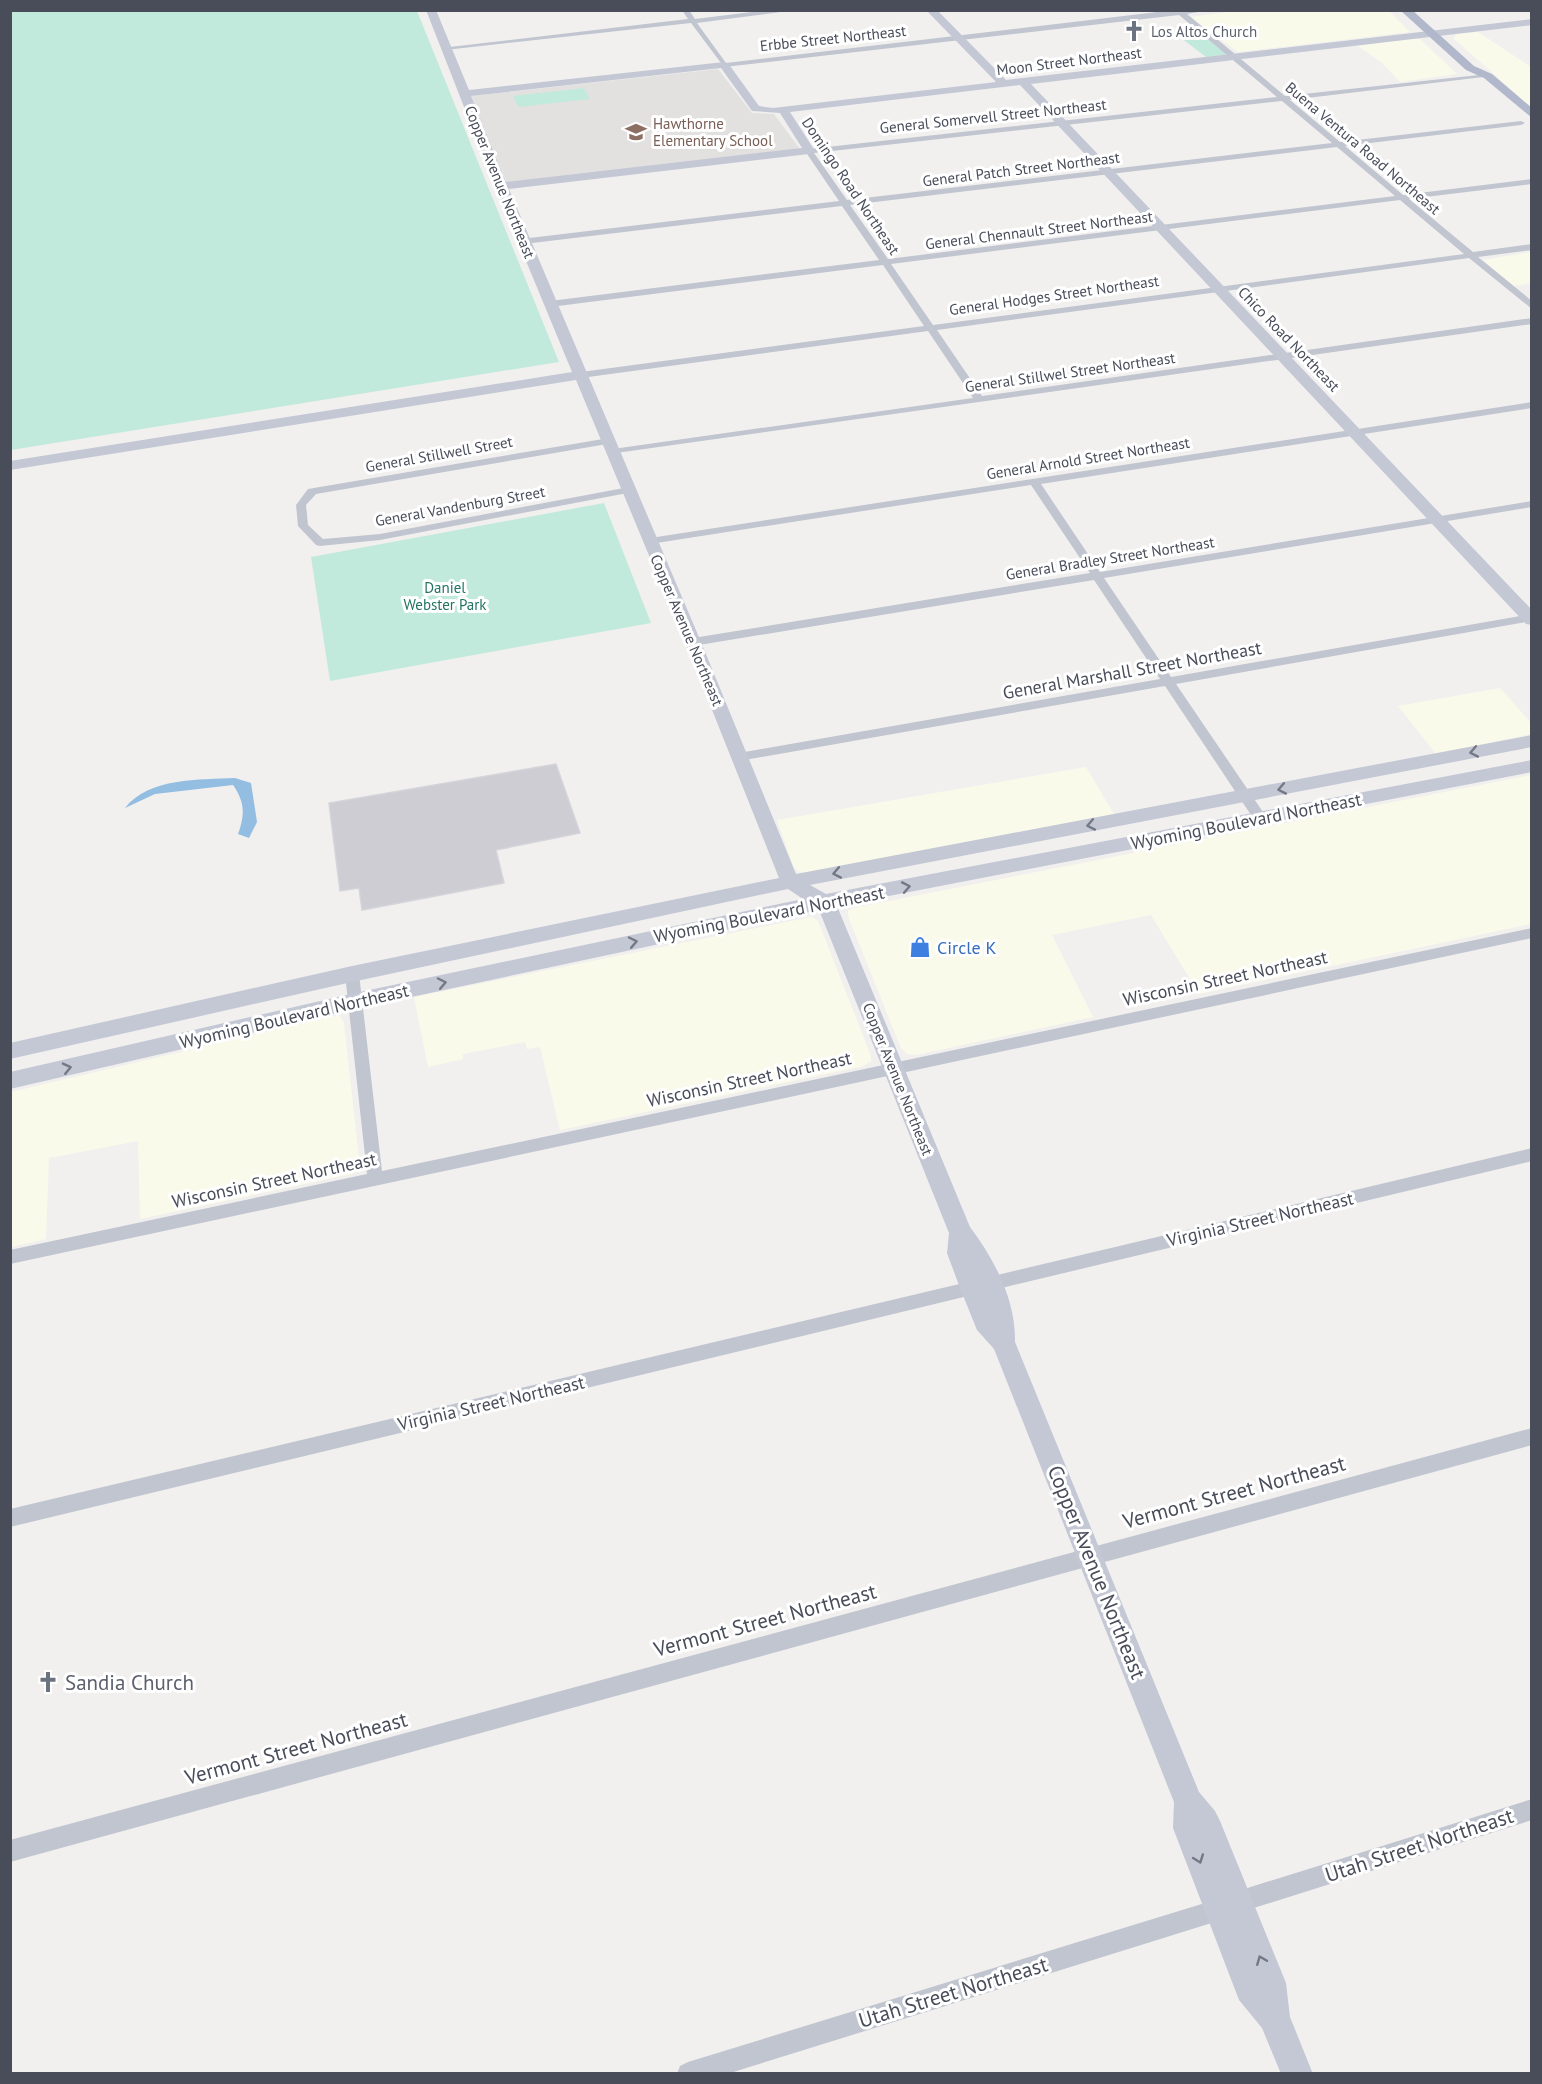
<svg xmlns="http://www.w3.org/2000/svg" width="1542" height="2084" font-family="'PT Sans',sans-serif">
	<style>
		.commercial { fill: #fafaea }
		.education { fill: #e2e1e0 }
		.green { fill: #c2eadc }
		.water { fill: #94bde2 }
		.building { fill: #cdcdd3; stroke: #d4d4da; stroke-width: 1.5 }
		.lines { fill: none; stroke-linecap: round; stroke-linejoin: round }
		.street { fill: #c1c5cf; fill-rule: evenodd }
		.secondary { fill: #c4c8d5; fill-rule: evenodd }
		.primary { fill: #b2b8cb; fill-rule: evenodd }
		.oneway { stroke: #747885 }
		.labels { text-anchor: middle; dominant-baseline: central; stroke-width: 6; stroke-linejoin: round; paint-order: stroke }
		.far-worship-label { font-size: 15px; fill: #5b616d; stroke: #fff; text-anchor: start }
		.far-street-label { font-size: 15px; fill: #494d5a; stroke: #fff }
		.far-education-label { font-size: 15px; fill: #785e54; stroke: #fff; text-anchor: start }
		.far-park-label { font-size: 15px; fill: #217460; stroke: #fff }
		.street-label { font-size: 18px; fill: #494d5a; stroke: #fff }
		.shop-label { font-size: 18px; fill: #366cbe; stroke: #fff; text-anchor: start }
		.near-street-label { font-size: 21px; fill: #494d5a; stroke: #fff }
		.near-worship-label { font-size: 21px; fill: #5b616d; stroke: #fff; text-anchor: start }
	</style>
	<rect width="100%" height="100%" fill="#f1f0ef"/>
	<path class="commercial" d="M 1234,11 L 1389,11 L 1410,32 L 1238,52 L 1191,17 Z
		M 1478,32 L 1531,67 L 1531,107 L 1453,38 L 1457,34 Z
		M 1412,38 L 1420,39 L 1457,74 L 1400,82 L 1381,62 L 1358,46 Z
		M 1531,252 L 1531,283 L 1514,286 L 1483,260 Z
		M 1500,688 L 1531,723 L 1531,734 L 1436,754 L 1398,706 Z
		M 1086,767 L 1114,814 L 807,873 L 800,872 L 794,868 L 777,820 Z
		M 1531,775 L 1531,924 L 1199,994 L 1151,915 L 1052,935 L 1093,1017 L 916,1055 L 907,1054 L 901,1048 L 848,916 L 848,911 L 853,908 Z
		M 811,917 L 818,921 L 871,1056 L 871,1061 L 864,1066 L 560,1130 L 540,1047 L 527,1049 L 525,1042 L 463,1054 L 463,1059 L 428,1067 L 414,997 Z
		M 334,1016 L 340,1016 L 344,1023 L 360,1167 L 358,1170 L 352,1174 L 140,1219 L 138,1141 L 49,1158 L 46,1239 L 11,1247 L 11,1092 Z"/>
	<path class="education" d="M 718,69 L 752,113 L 774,114 L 800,149 L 507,183 L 471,96 Z"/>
	<path class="green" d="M 11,10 L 417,11 L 559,362 L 11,450 Z
		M 1203,35 L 1225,53 L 1226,55 L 1206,57 L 1181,38 Z
		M 584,88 L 590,99 L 518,107 L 513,96 Z
		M 604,503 L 651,623 L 330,681 L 311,557 Z"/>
	<path class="water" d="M 235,778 L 251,783 L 257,822 L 249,838 L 238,834 C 245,815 245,802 233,785 L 155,794 L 125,808 C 149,777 200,780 235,778 Z"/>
	<path class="building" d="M 556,764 L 580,833 L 496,850 L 504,883 L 362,910 L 359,888 L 340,891 L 329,803 Z"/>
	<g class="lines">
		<path class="street" d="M 682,10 L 689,10 L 695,19 L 769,10 L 796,10 L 697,23 L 726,63 L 1174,10 L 1210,10 L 1187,14 L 1285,96 L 1488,74 L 1492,76 L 1290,100 L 1340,142 L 1521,121 L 1525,123 L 1521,125 L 1345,146 L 1403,195 L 1532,179 L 1532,184 L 1409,199 L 1473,252 L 1532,244 L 1532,250 L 1478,257 L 1532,301 L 1532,309 L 1469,258 L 937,330 L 982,396 L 1532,318 L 1532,324 L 609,454 L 609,450 L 613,449 L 973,398 L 928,331 L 581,378 L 576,375 L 581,372 L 924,326 L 883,265 L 550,307 L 545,304 L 550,301 L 879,260 L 842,206 L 524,244 L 520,241 L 521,239 L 839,201 L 805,151 L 809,149 L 1277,97 L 1179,15 L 724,67 L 691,23 L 445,50 L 441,48 L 688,19 ZM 1282,101 L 1332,143 L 847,200 L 814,153 ZM 1337,147 L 1395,196 L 888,259 L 850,205 ZM 1400,200 L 1464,254 L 933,325 L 891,264 Z
			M 1532,402 L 1532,408 L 1041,484 L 1100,572 L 1532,501 L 1532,507 L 1104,578 L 1171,677 L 1532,614 L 1532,621 L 1176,684 L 1265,815 L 1267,818 L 1260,823 L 1255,821 L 1165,686 L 739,761 L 734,760 L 733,757 L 739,753 L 1160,679 L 1094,580 L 693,646 L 687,642 L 693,638 L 1090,573 L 1031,485 L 650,544 L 644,541 L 650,538 Z
			M 609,438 L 613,439 L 613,443 L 316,494 L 306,505 L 308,525 L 323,539 L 380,534 L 629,487 L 634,490 L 633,492 L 380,540 L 320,546 L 316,545 L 298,526 L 296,505 L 308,489 Z
			M 1532,928 L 1532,938 L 10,1264 L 10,1250 L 367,1174 L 345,974 L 352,969 L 359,974 L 382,1171 Z
			M 1532,1148 L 1532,1161 L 989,1291 L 983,1289 L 981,1284 L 983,1279 L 989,1277 Z
			M 972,1281 L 978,1283 L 980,1288 L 978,1293 L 972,1295 L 10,1527 L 10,1509 Z
			M 1532,1428 L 1532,1445 L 10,1862 L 10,1840 Z
			M 1532,1799 L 1532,1820 L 1238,1913 L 1230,1910 L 1227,1902 L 1230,1894 L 1238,1891 Z
			M 1218,1899 L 1226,1902 L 1229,1910 L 1226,1918 L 1218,1921 L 727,2074 L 677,2074 L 680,2066 L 688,2062 Z"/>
		<path class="secondary" d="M 426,10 L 436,10 L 469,90 L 724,62 L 728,63 L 759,106 L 773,108 L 996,82 L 926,10 L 937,10 L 1006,80 L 1532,19 L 1532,25 L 1031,84 L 1532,610 L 1532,625 L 1526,624 L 1020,85 L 790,112 L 815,151 L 809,154 L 509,189 L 701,642 L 796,874 L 1532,735 L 1532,747 L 810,885 L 826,894 L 1532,760 L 1532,772 L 837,906 L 970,1227 C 995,1260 1016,1301 1015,1342 L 1199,1792 L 1215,1811 L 1220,1821 L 1286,1983 L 1290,2017 L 1313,2074 L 1281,2074 L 1262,2028 L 1239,2000 L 1173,1828 L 1174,1802 L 994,1349 L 977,1330 L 960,1288 L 947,1253 L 949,1233 L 819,910 L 355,1009 L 10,1089 L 10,1072 L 355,993 L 803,899 L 788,889 L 352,982 L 10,1059 L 10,1043 L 352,966 L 779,878 L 685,642 L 576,380 L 10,470 L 10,461 L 572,372 L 495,186 ZM 721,68 L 752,111 L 780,113 L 802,148 L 506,182 L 471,96 Z"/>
		<path class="primary" d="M 1400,10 L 1412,10 L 1474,66 L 1492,74 L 1532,108 L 1532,118 L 1484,78 L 1466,70 Z"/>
	</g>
	<defs><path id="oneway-chevron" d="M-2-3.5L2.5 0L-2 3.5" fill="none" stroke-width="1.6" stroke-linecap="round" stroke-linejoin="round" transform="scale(1.5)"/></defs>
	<g class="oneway">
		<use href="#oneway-chevron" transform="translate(1474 752) rotate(169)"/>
		<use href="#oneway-chevron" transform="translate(1282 789) rotate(169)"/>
		<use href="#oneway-chevron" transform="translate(1091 825) rotate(169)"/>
		<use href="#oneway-chevron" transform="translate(837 873) rotate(169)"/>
		<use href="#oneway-chevron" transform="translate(906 887) rotate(-11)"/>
		<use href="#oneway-chevron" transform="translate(633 942) rotate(-12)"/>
		<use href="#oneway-chevron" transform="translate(442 983) rotate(-12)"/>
		<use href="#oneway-chevron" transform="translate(67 1068) rotate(-13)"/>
		<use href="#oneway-chevron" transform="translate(1199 1859) rotate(70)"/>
		<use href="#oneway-chevron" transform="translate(1261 1960) rotate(-112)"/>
	</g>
	<defs>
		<symbol id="church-bare" viewBox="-9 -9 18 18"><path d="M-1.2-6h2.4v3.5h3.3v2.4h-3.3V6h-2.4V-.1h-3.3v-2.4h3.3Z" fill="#6b7280" stroke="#fff" stroke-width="2.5" paint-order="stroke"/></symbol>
		<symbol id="school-bare" viewBox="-9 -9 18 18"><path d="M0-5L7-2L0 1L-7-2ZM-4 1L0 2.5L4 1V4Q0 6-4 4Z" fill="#8d6e63" stroke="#fff" stroke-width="2.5" paint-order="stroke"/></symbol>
		<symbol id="shop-bare" viewBox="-9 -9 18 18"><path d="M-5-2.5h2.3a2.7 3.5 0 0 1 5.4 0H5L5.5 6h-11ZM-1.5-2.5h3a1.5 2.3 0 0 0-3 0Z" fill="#3f7fe0" stroke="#fff" stroke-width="2.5" paint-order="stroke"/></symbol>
	</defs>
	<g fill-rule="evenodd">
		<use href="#church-bare" x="1119" y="16" width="30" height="30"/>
		<use href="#school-bare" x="621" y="117" width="30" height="30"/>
		<use href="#shop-bare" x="905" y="932" width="30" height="30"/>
		<use href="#church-bare" x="33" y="1667" width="30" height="30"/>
	</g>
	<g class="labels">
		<g class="far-worship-label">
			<text x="1151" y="31">Los Altos Church</text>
		</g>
		<g class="far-street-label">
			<text transform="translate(833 38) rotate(-6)">Erbbe Street Northeast</text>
			<text transform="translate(1069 61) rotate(-7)">Moon Street Northeast</text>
			<text transform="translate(993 116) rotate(-6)">General Somervell Street Northeast</text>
			<text transform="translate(1363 148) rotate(40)">Buena Ventura Road Northeast</text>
			<text transform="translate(1021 169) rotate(-7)">General Patch Street Northeast</text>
			<text transform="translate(500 182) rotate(68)">Copper Avenue Northeast</text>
			<text transform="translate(851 186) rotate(56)">Domingo Road Northeast</text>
			<text transform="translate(1039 230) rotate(-7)">General Chennault Street Northeast</text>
			<text transform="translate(1054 295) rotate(-8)">General Hodges Street Northeast</text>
			<text transform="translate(1289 339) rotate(46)">Chico Road Northeast</text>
			<text transform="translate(1070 372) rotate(-8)">General Stillwel Street Northeast</text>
			<text transform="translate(439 454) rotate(-10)">General Stillwell Street</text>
			<text transform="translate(1088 458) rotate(-9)">General Arnold Street Northeast</text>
			<text transform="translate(460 506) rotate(-10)">General Vandenburg Street</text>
			<text transform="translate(1110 558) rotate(-9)">General Bradley Street Northeast</text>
			<text transform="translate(687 630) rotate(67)">Copper Avenue Northeast</text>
			<text transform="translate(898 1079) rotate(68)">Copper Avenue Northeast</text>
		</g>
		<g class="far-education-label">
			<text x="653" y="123">Hawthorne<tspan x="653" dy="17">Elementary School</tspan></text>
		</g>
		<g class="far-park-label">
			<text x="445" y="587">Daniel<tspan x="445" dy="17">Webster Park</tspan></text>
		</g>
		<g class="street-label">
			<text transform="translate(1132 670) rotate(-10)">General Marshall Street Northeast</text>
			<text transform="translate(1246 821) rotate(-11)">Wyoming Boulevard Northeast</text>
			<text transform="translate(769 914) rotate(-11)">Wyoming Boulevard Northeast</text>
			<text transform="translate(1225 978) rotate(-12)">Wisconsin Street Northeast</text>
			<text transform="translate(294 1016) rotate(-13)">Wyoming Boulevard Northeast</text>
			<text transform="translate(749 1079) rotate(-12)">Wisconsin Street Northeast</text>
			<text transform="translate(274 1180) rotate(-12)">Wisconsin Street Northeast</text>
			<text transform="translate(1260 1219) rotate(-13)">Virginia Street Northeast</text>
			<text transform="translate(491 1403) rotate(-13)">Virginia Street Northeast</text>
		</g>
		<g class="shop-label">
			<text x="937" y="947">Circle K</text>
		</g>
		<g class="near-street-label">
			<text transform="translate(1234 1492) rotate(-15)">Vermont Street Northeast</text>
			<text transform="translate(1097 1572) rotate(68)">Copper Avenue Northeast</text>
			<text transform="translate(765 1620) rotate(-15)">Vermont Street Northeast</text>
			<text transform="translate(296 1748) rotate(-15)">Vermont Street Northeast</text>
			<text transform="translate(1419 1845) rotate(-18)">Utah Street Northeast</text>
			<text transform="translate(953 1992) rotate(-17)">Utah Street Northeast</text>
		</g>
		<g class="near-worship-label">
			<text x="65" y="1682">Sandia Church</text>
		</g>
	</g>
	<rect width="1542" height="2084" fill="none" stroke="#494d5a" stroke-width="24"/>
</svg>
